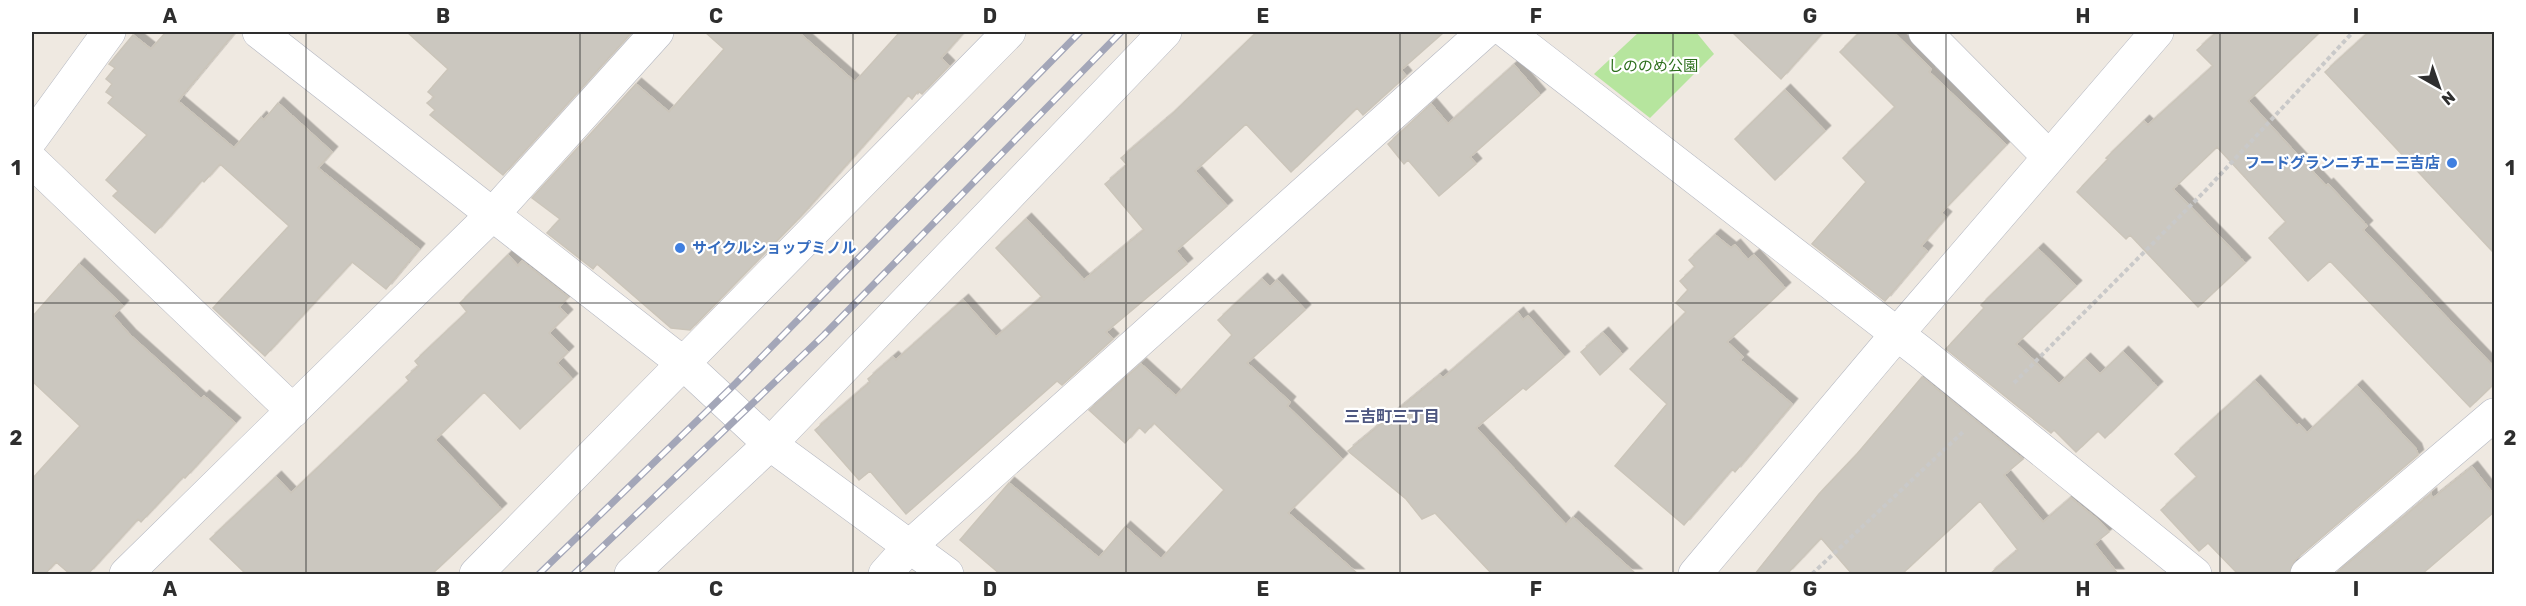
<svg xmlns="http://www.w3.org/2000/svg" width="2526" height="606" font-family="Rubik,'Noto Sans JP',sans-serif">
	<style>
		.green { fill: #b6e59e }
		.building { fill: #cbc7bf; stroke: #cbc5ba; stroke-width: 1.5; filter: url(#shadow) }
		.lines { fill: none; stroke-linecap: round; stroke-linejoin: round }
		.minor-casing { stroke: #b4b7c1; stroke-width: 34 }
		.tertiary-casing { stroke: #b4b7c1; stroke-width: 34 }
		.path { stroke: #c9c9c9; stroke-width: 4; stroke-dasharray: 4.5 3; stroke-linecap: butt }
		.minor { stroke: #fff; stroke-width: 33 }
		.tertiary { stroke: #fff; stroke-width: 33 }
		.rail-casing { stroke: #a3a6b8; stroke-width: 7 }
		.rail { stroke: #fff; stroke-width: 4.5; stroke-dasharray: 14; stroke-linecap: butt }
		.grid { fill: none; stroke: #2e2e2e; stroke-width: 1.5; stroke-opacity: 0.55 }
		.shop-dot { fill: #3f7fe0; stroke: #fff; stroke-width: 2 }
		.labels { text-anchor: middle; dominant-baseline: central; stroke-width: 4.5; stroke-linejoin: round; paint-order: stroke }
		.park-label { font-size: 15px; fill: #2c6e1b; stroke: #fff }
		.shop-label { font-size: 15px; font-weight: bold; fill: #366cbe; stroke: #fff; text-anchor: end }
		.neighbourhood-label { font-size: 16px; font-weight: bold; fill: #4d5680; stroke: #fff }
		.neatline { fill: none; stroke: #2e2e2e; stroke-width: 2 }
		.grid-label { font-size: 20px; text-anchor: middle; font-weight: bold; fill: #2e2e2e }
	</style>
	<defs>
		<filter id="shadow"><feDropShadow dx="5.5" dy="-5.5" stdDeviation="0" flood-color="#0004"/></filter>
	</defs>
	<rect width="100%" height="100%" fill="#efe9e1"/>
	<path class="green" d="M 1639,32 L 1696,32 L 1714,54 L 1650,118 L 1594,74 Z"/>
	<path class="building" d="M 166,32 L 235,32 L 178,101 L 234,148 L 261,117 L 264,120 L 278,103 L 332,152 L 318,168 L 419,249 L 386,289 L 352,262 L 265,356 L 213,308 L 289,226 L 220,164 L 204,182 L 202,180 L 155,233 L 113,196 L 118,191 L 106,180 L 147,135 L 108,103 L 113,97 L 106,92 L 112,84 L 106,79 L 115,68 L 109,64 L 133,35 L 151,49 Z
		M 407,32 L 632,32 L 503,175 L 430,115 L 435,110 L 427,103 L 434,97 L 428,92 L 448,69 Z
		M 705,32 L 798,32 L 855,82 L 900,32 L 964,32 L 941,58 L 949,66 L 922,94 L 918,91 L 912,99 L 908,95 L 801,216 L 690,330 L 671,328 L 597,264 L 593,269 L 547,233 L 560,219 L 532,198 L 636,84 L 669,112 L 724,49 Z
		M 1257,32 L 1444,32 L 1401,70 L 1406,76 L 1363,115 L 1357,108 L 1291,172 L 1246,124 L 1195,171 L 1227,206 L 1176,251 L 1187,264 L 1106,332 L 1113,339 L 1062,385 L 1057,381 L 906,514 L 870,471 L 859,480 L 815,430 L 870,382 L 868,379 L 893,357 L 896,360 L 963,300 L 996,337 L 1042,297 L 996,248 L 1026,219 L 1084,280 L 1144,230 L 1105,184 L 1127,165 L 1121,158 L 1169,117 Z
		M 1732,32 L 1823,32 L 1781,79 Z
		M 1860,32 L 1893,32 L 1931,69 L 1929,72 L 2006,145 L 1941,213 L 1946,217 L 1921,246 L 1927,251 L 1885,301 L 1812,244 L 1866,182 L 1843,158 L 1895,107 L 1840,52 Z
		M 2217,32 L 2320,32 L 2248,101 L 2326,186 L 2328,184 L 2367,226 L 2363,230 L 2494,367 L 2494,384 L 2470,407 L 2330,261 L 2308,281 L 2269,238 L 2286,222 L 2217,147 L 2173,189 L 2245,263 L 2198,307 L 2130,235 L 2126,239 L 2077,192 L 2108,159 L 2106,158 L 2144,121 L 2148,125 L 2213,66 L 2197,50 Z
		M 2369,32 L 2494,32 L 2494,253 L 2325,72 Z
		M 1514,65 L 1540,95 L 1470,157 L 1476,164 L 1439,196 L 1408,160 L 1404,164 L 1388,144 L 1431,104 L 1448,124 Z
		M 1785,90 L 1825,131 L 1775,180 L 1735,139 Z
		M 1715,235 L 1731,248 L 1735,245 L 1748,260 L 1754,255 L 1785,288 L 1727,342 L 1743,357 L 1740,360 L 1792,404 L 1735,472 L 1732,469 L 1684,525 L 1615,466 L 1667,404 L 1630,369 L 1686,312 L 1676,303 L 1688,290 L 1680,281 L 1695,267 L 1689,260 Z
		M 2038,249 L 2076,286 L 2016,344 L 2059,384 L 2085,359 L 2100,374 L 2123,352 L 2157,387 L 2105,438 L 2098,431 L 2076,452 L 2054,430 L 2051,433 L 1946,349 L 1984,308 L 1981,305 Z
		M 508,255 L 518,266 L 522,261 L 568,297 L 559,307 L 567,315 L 549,333 L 568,352 L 557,363 L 572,379 L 520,429 L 484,392 L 435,440 L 501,509 L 432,574 L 246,574 L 210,539 L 276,477 L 291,493 L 409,381 L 406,377 L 419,366 L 415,361 L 467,312 L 460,303 Z
		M 79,264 L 123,306 L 113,316 L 130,335 L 201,399 L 204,396 L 235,423 L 185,478 L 183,477 L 141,522 L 138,519 L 88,574 L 70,574 L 56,562 L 45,574 L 32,574 L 32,479 L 80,426 L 32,381 L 32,317 Z
		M 1262,279 L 1270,287 L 1277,280 L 1305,310 L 1247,363 L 1290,402 L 1287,406 L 1342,459 L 1288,513 L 1358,574 L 1000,574 L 960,540 L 1009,483 L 1099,558 L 1125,527 L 1161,559 L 1224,490 L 1154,423 L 1145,433 L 1139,427 L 1125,443 L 1089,410 L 1141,364 L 1176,396 L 1232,335 L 1218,320 Z
		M 1518,313 L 1523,320 L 1528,316 L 1564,357 L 1526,390 L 1523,388 L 1476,428 L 1566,525 L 1573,517 L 1636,574 L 1492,574 L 1435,513 L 1422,519 L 1406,499 L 1348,451 L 1440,375 L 1443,378 Z
		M 1603,333 L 1622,354 L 1600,375 L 1581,352 Z
		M 1922,377 L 2023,459 L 2004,475 L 2043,522 L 2071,498 L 2098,520 L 2109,532 L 2094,544 L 2118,574 L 1990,574 L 2018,550 L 1980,501 L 1902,574 L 1852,574 L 1821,538 L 1787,574 L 1755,574 L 1819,494 L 1857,454 Z
		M 2255,381 L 2297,426 L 2299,424 L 2307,433 L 2357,386 L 2416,449 L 2418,455 L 2295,560 L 2289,574 L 2238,574 L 2208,543 L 2199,551 L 2161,510 L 2197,477 L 2175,454 Z
		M 2472,467 L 2494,495 L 2494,512 L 2422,574 L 2335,574 L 2431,494 L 2432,499 Z"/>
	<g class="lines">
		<defs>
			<path id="minor" d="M 259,32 L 684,364 L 770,444 L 947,574
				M 1507,32 L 1923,354 L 2195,574
				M 1925,32 L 2049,157
				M 32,138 L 109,32
				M 32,161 L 293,411
				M 126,574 L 493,214 L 657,32
				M 476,574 L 1009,32
				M 885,574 L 910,546 L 1484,32
				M 2307,574 L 2494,415"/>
			<path id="tertiary" d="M 631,574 L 770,444 L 1165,32
				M 1695,574 L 1897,334 L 2157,32"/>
		</defs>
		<use href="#minor" class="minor-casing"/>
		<use href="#tertiary" class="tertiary-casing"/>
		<path class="path" d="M 2014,383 L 2204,192 L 2353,32
			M 1812,574 L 1963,432"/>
		<use href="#minor" class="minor"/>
		<use href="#tertiary" class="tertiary"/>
		<defs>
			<path id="rail" d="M 539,574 L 736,383 L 1080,32
				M 574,574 L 824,335 L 1121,32"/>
		</defs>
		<use href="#rail" class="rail-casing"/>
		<use href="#rail" class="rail"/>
	</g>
	<path class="grid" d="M 306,32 L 306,574M 580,32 L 580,574M 853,32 L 853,574M 1126,32 L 1126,574M 1400,32 L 1400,574M 1673,32 L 1673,574M 1946,32 L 1946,574M 2220,32 L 2220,574M 32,303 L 2494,303"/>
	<g class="shop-dot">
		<circle cx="2452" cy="163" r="6"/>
		<circle cx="680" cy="248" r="6"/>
	</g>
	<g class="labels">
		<g class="park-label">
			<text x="1653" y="66">しののめ公園</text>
		</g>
		<g class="shop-label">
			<text x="2440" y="163">フードグランニチエー三吉店</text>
			<text x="692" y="248" text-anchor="start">サイクルショップミノル</text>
		</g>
		<g class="neighbourhood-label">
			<text x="1392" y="416">三吉町三丁目</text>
		</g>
	</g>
	<rect width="2526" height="606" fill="none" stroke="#ffffff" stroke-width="66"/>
	<g transform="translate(2439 87) rotate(140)" stroke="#ffffff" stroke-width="4.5" paint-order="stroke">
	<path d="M0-4.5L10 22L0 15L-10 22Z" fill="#2e2e2e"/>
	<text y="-9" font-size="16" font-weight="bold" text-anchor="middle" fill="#2e2e2e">N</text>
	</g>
	<rect x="33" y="33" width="2460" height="540" class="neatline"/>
	<g class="grid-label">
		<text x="170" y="23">A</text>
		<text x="443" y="23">B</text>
		<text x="716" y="23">C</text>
		<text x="990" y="23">D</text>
		<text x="1263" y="23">E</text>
		<text x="1536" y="23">F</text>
		<text x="1810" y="23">G</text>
		<text x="2083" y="23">H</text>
		<text x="2356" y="23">I</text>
		<text x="16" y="175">1</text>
		<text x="2510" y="175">1</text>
		<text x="16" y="445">2</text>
		<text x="2510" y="445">2</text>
		<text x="170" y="596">A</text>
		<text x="443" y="596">B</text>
		<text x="716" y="596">C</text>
		<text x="990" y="596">D</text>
		<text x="1263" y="596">E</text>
		<text x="1536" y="596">F</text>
		<text x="1810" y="596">G</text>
		<text x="2083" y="596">H</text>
		<text x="2356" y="596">I</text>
	</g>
</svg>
